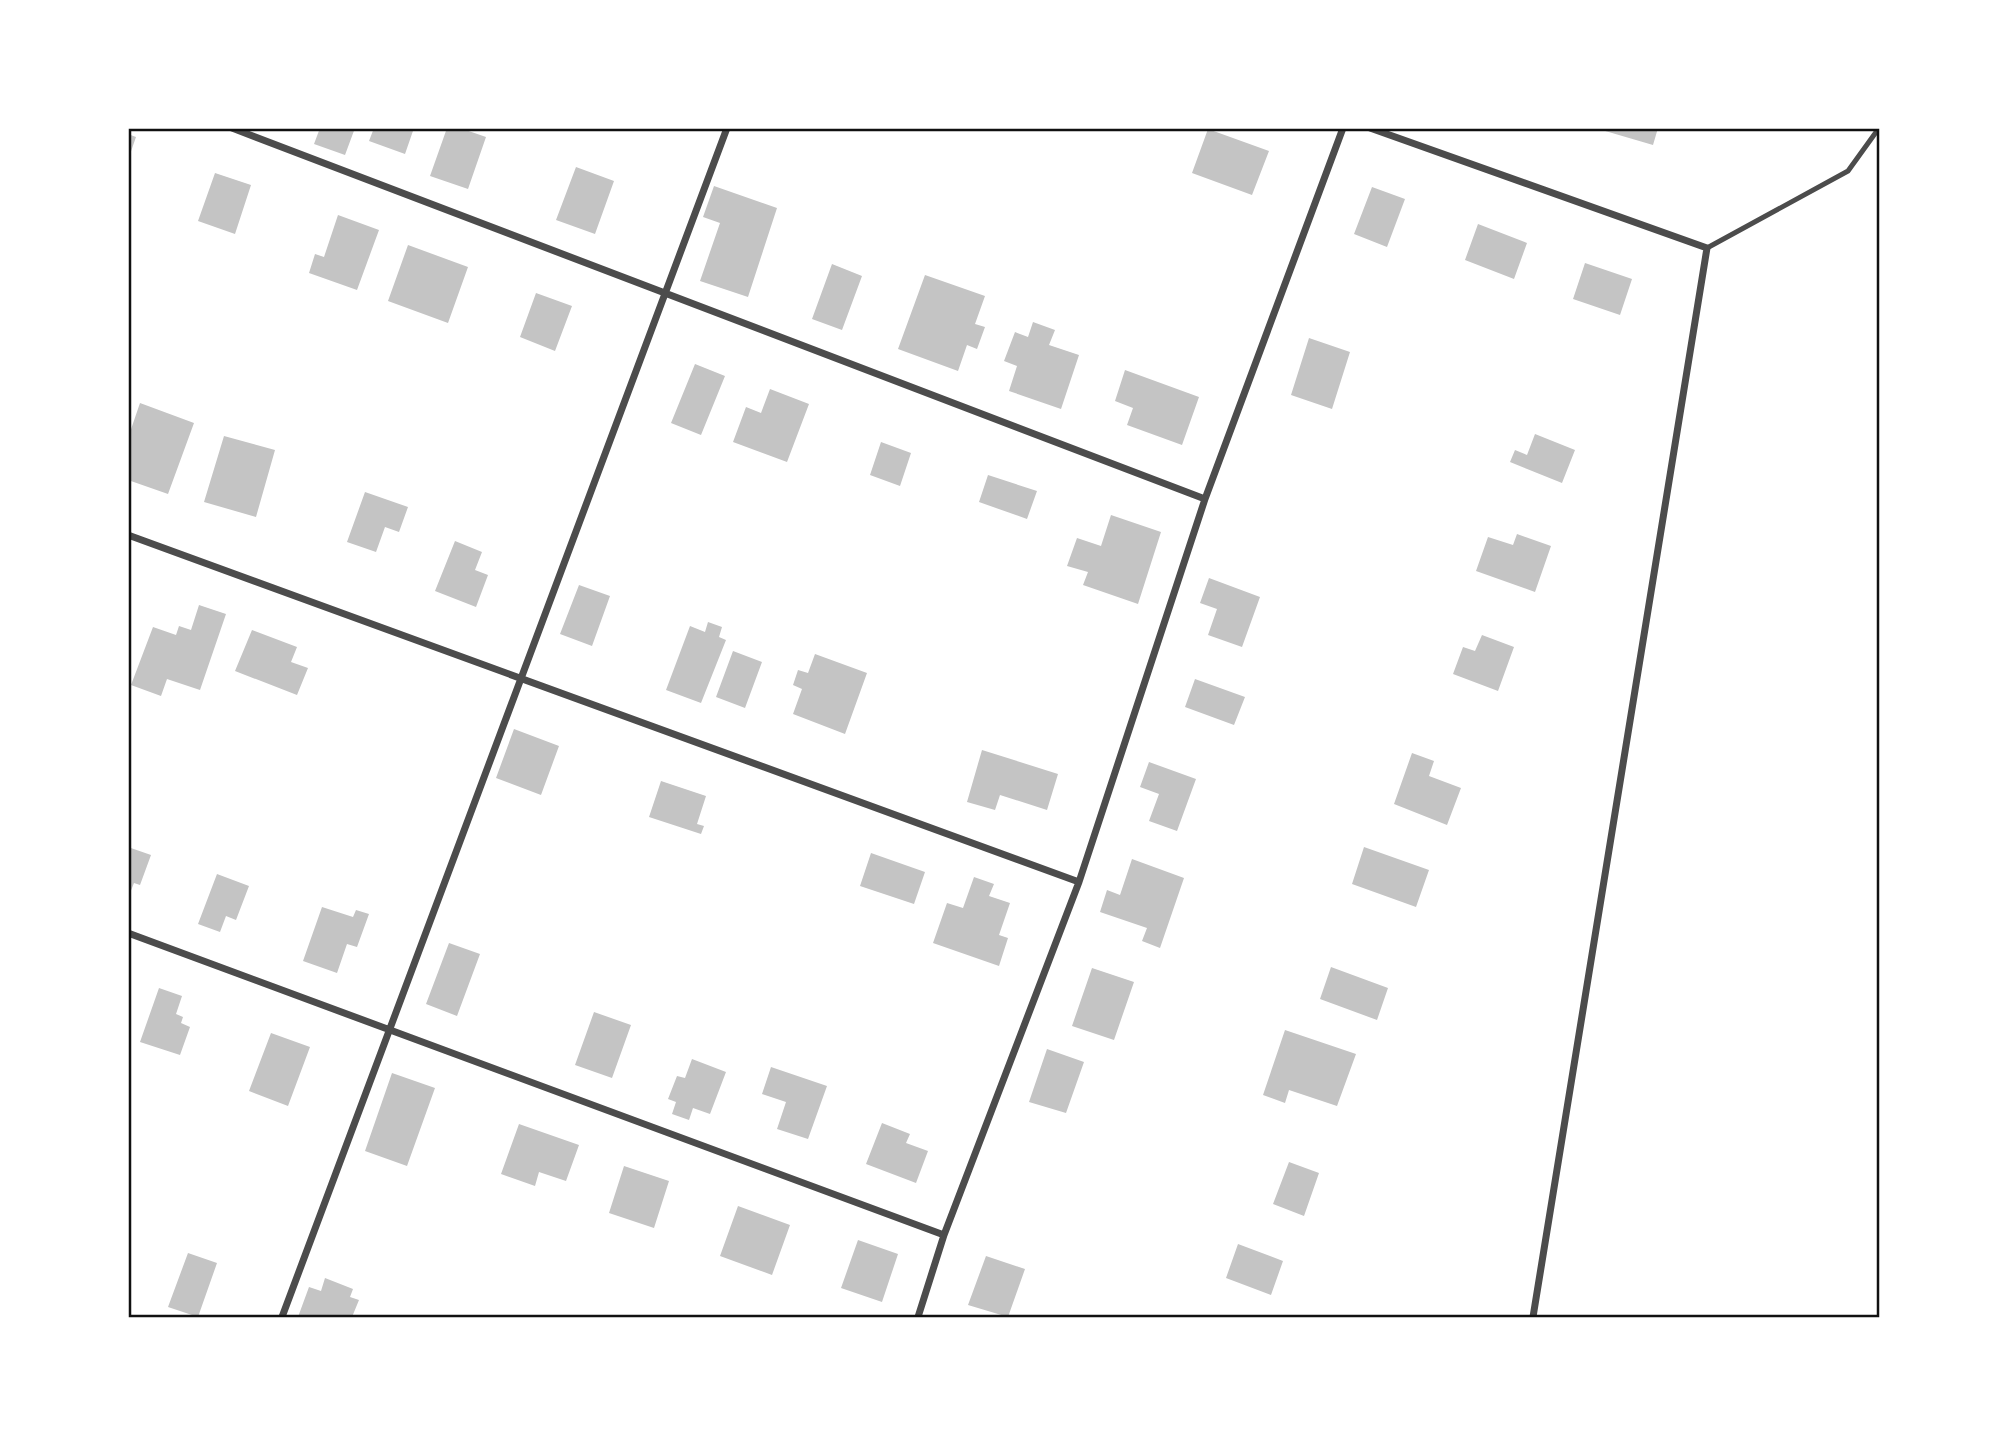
<svg xmlns="http://www.w3.org/2000/svg" width="2007" height="1445" font-family="Lora,serif">
	<style>
		.building { fill: #c4c4c4 }
		.lines { fill: none; stroke-linecap: round; stroke-linejoin: round }
		.service { stroke: #4c4c4c; stroke-width: 5 }
		.minor { stroke: #4c4c4c; stroke-width: 7 }
		.neatline { fill: none; stroke: #111; stroke-width: 2.5 }
	</style>
	<rect width="100%" height="100%" fill="#fff"/>
	<path class="building" d="M 320,128 L 355,128 L 345,155 L 314,144 Z
		M 374,128 L 414,128 L 405,154 L 369,141 Z
		M 447,128 L 460,128 L 486,137 L 468,189 L 430,176 Z
		M 1595,128 L 1658,128 L 1653,145 Z
		M 1208,129 L 1269,151 L 1252,195 L 1192,173 Z
		M 128,134 L 136,137 L 128,160 Z
		M 576,167 L 614,181 L 595,234 L 556,220 Z
		M 215,173 L 251,185 L 235,234 L 198,221 Z
		M 714,186 L 777,208 L 748,297 L 700,281 L 720,223 L 703,217 Z
		M 1372,187 L 1405,199 L 1387,247 L 1354,234 Z
		M 338,215 L 379,230 L 357,290 L 309,273 L 315,254 L 324,257 Z
		M 1478,224 L 1527,243 L 1514,279 L 1465,260 Z
		M 408,245 L 468,267 L 448,323 L 388,301 Z
		M 1585,263 L 1632,279 L 1620,315 L 1573,299 Z
		M 832,264 L 862,276 L 842,330 L 812,319 Z
		M 925,275 L 985,296 L 975,324 L 985,327 L 977,349 L 967,345 L 958,371 L 898,349 Z
		M 536,293 L 572,306 L 555,351 L 520,337 Z
		M 1033,322 L 1055,330 L 1049,345 L 1079,355 L 1061,409 L 1009,391 L 1017,366 L 1004,361 L 1015,332 L 1028,337 Z
		M 1309,338 L 1350,352 L 1332,409 L 1291,395 Z
		M 695,364 L 725,376 L 701,435 L 671,423 Z
		M 1125,370 L 1199,397 L 1182,445 L 1127,425 L 1133,408 L 1115,401 Z
		M 770,389 L 809,404 L 787,462 L 733,442 L 746,407 L 761,413 Z
		M 140,403 L 194,423 L 168,494 L 128,480 L 128,438 Z
		M 1535,434 L 1575,450 L 1562,483 L 1510,462 L 1515,450 L 1527,455 Z
		M 224,436 L 275,450 L 256,517 L 204,502 Z
		M 881,442 L 911,453 L 900,486 L 870,475 Z
		M 988,475 L 1037,491 L 1027,519 L 979,502 Z
		M 365,492 L 408,507 L 399,532 L 385,527 L 376,552 L 347,542 Z
		M 1111,515 L 1161,532 L 1138,604 L 1083,585 L 1088,572 L 1067,566 L 1077,538 L 1101,546 Z
		M 1517,534 L 1551,546 L 1535,592 L 1476,571 L 1488,537 L 1513,545 Z
		M 455,541 L 482,552 L 475,570 L 488,575 L 476,607 L 435,591 Z
		M 1209,578 L 1260,597 L 1242,647 L 1208,635 L 1217,609 L 1200,603 Z
		M 579,585 L 610,596 L 592,646 L 560,634 Z
		M 199,605 L 226,614 L 200,690 L 167,679 L 161,696 L 131,685 L 153,627 L 176,635 L 179,626 L 191,630 Z
		M 708,622 L 722,627 L 719,637 L 726,640 L 701,703 L 666,690 L 690,626 L 705,632 Z
		M 252,630 L 297,647 L 291,662 L 308,668 L 297,695 L 235,671 Z
		M 1482,635 L 1514,647 L 1498,691 L 1453,674 L 1463,647 L 1475,651 Z
		M 733,651 L 762,662 L 745,708 L 716,697 Z
		M 815,654 L 867,673 L 845,734 L 793,714 L 802,689 L 793,685 L 798,670 L 808,673 Z
		M 1195,679 L 1245,697 L 1234,725 L 1185,707 Z
		M 514,729 L 559,746 L 541,795 L 496,778 Z
		M 982,750 L 1058,774 L 1047,810 L 1000,795 L 995,810 L 967,802 Z
		M 1412,753 L 1434,761 L 1429,776 L 1461,788 L 1447,825 L 1394,804 Z
		M 1149,762 L 1196,779 L 1177,831 L 1149,821 L 1159,794 L 1140,787 Z
		M 661,781 L 706,796 L 697,824 L 704,826 L 701,834 L 649,817 Z
		M 128,847 L 151,855 L 140,885 L 134,883 L 130,893 L 128,892 Z
		M 1364,847 L 1429,870 L 1416,907 L 1352,884 Z
		M 871,853 L 925,872 L 914,904 L 860,886 Z
		M 1132,859 L 1184,878 L 1160,948 L 1142,941 L 1147,928 L 1100,912 L 1107,890 L 1120,895 Z
		M 217,874 L 249,886 L 236,920 L 226,916 L 220,932 L 198,924 Z
		M 974,877 L 994,884 L 989,896 L 1010,903 L 999,935 L 1008,938 L 999,966 L 933,943 L 947,903 L 963,908 Z
		M 322,907 L 353,917 L 356,910 L 369,914 L 357,947 L 347,944 L 337,973 L 303,961 Z
		M 449,943 L 480,954 L 457,1016 L 426,1004 Z
		M 1331,967 L 1388,988 L 1377,1020 L 1320,999 Z
		M 1092,968 L 1134,982 L 1114,1040 L 1072,1026 Z
		M 159,988 L 182,996 L 176,1014 L 183,1017 L 181,1023 L 190,1027 L 180,1055 L 140,1042 Z
		M 594,1012 L 631,1025 L 612,1078 L 575,1065 Z
		M 1285,1030 L 1356,1054 L 1337,1106 L 1289,1090 L 1285,1103 L 1263,1095 Z
		M 271,1033 L 310,1047 L 288,1106 L 249,1091 Z
		M 1047,1049 L 1084,1062 L 1066,1113 L 1029,1102 Z
		M 692,1059 L 726,1072 L 710,1114 L 693,1108 L 689,1120 L 672,1114 L 676,1102 L 668,1099 L 677,1076 L 685,1078 Z
		M 771,1067 L 827,1086 L 808,1139 L 777,1129 L 786,1102 L 762,1094 Z
		M 392,1073 L 435,1088 L 407,1166 L 365,1151 Z
		M 882,1123 L 910,1134 L 906,1143 L 928,1151 L 916,1183 L 866,1164 Z
		M 519,1124 L 579,1145 L 566,1181 L 539,1172 L 535,1186 L 501,1174 Z
		M 1289,1162 L 1319,1173 L 1304,1216 L 1273,1204 Z
		M 624,1166 L 669,1181 L 654,1228 L 609,1213 Z
		M 738,1206 L 790,1225 L 772,1275 L 720,1256 Z
		M 858,1240 L 898,1254 L 882,1302 L 841,1288 Z
		M 1238,1244 L 1283,1261 L 1271,1295 L 1226,1278 Z
		M 188,1253 L 217,1263 L 198,1317 L 168,1307 Z
		M 986,1256 L 1025,1269 L 1008,1317 L 968,1305 Z
		M 325,1278 L 353,1289 L 350,1297 L 359,1300 L 352,1317 L 298,1317 L 309,1287 L 321,1291 Z"/>
	<g class="lines">
		<path class="service" d="M 1707,248 L 1848,171 L 1879,128"/>
		<path class="minor" d="M 232,128 L 1205,499
			M 1370,128 L 1707,248 L 1533,1317
			M 128,535 L 1079,882
			M 128,933 L 944,1235
			M 282,1317 L 727,128
			M 918,1317 L 944,1235 L 1079,882 L 1205,499 L 1343,128"/>
	</g>
	<rect width="2007" height="1445" fill="none" stroke="#ffffff" stroke-width="259"/>
	<rect x="130" y="130" width="1748" height="1186" class="neatline"/>
</svg>
